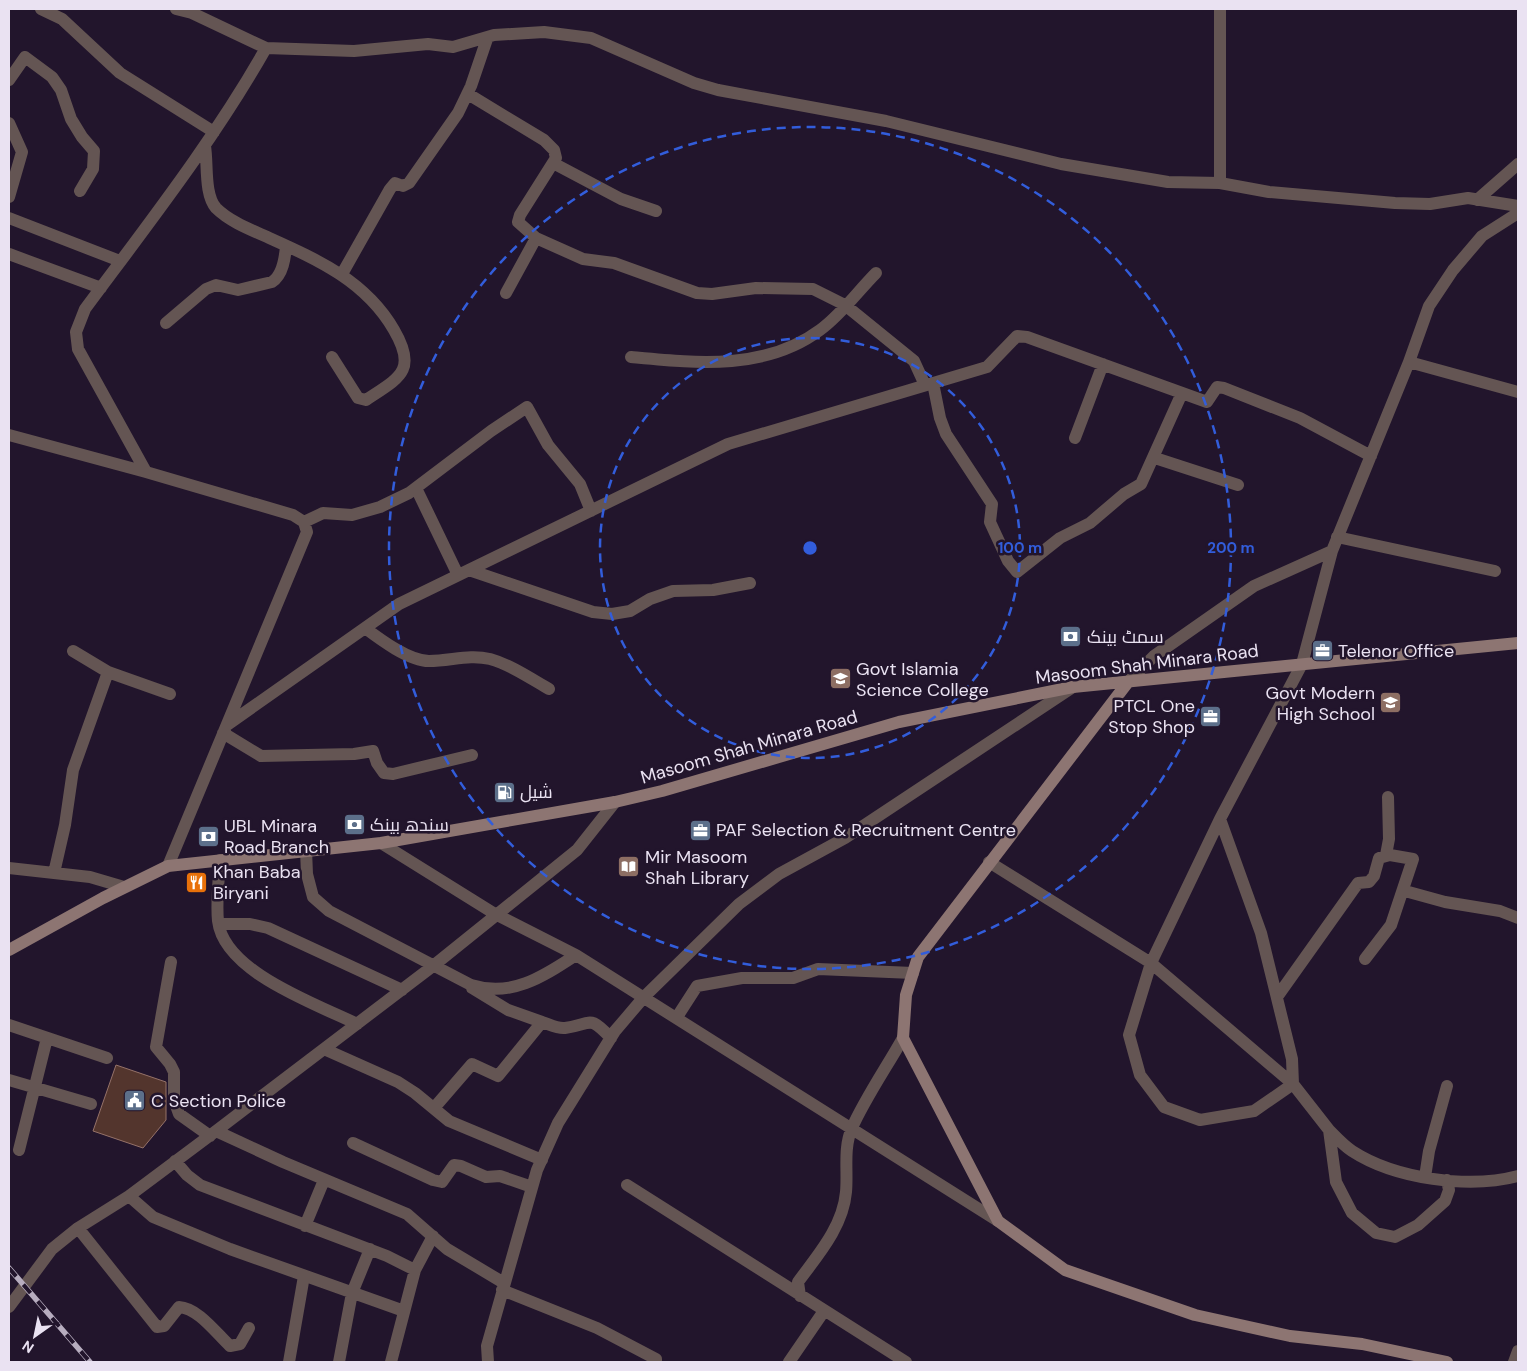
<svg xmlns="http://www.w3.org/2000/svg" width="1527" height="1371" font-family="'DM Sans',Cairo,sans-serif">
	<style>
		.building { fill: #53352d; stroke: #957269 }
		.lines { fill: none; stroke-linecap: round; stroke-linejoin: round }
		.street { stroke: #645553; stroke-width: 12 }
		.secondary { stroke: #8d7572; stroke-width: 12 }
		.rail-casing { stroke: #b7adbf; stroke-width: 5.5 }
		.rail { stroke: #22152c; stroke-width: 4; stroke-dasharray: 11; stroke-linecap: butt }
		.ring { fill: none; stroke: #325ddb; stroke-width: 2.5; stroke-dasharray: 9 6 }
		.labels { text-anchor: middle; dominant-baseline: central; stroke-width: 5; stroke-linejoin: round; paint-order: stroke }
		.poi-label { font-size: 18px; fill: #eae2f2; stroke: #22152c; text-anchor: start }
		.street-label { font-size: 18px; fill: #eae2f2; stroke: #22152c }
		.centre { fill: #325ddb; stroke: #22152c; stroke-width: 2.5 }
		.ring-label { font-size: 15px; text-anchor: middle; font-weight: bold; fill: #325ddb; stroke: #22152c; stroke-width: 5; stroke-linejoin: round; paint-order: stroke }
	</style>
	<rect width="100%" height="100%" fill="#22152c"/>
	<path class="building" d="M 116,1065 L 166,1082 L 166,1120 L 143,1148 L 93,1131 Z"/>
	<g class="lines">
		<path class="street" d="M 41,9 L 62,19 L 120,73 L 214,132
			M 176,9 L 192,13 L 266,48 L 354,51 L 428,44 L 453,47 L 494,35 L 544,32 L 591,38 L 694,83 L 718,90 L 886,121 L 1061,164 L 1168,182 L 1220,183 L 1269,192 L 1395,203 L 1430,204 L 1468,198 L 1518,206
			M 1220,9 L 1220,183
			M 9,80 L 25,57 L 52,77 L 61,90 L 71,119 L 82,137 L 94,151 L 93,169 L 80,191
			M 468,94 L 544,140 L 554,150 L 556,158 L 520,215 L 518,222 L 536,238
			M 9,123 L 22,152 L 9,197
			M 205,146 C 208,164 204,194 216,208 C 229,221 249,229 265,236 C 316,259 365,280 394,330 C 418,371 399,378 366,400 L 358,398 L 332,357
			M 553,163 L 621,199 L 656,211
			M 1477,200 L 1518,164
			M 9,218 L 120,261
			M 9,254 L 101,288
			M 342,274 L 390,189 L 395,183 L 403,186 L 409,183 L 458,113 L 471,86 L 487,39
			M 506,293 L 536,238 L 583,259 L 614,263 L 697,293 L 712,294 L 756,288 L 813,289 L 845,305 L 914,361 L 925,385
			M 166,323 L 206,289 L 216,285 L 238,290 L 272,282 C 283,275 285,258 286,246
			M 631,357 C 695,363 765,371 820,330 C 841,315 858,291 876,273
			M 1409,362 L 1518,392
			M 933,383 L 940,418 L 946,434 L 992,504 L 990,522 L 1008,561 L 1017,572 L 1060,538 L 1090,523 L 1124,494 L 1141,484 L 1182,393
			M 9,435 L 146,472
			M 1075,438 L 1103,364
			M 1155,458 L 1238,485
			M 416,488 L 458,575
			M 304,522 L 323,513 L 352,515 L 380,507 L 409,493 L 491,431 L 527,407 L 548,445 L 580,484 L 591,511
			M 1337,537 L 1495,571
			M 469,570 L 593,612 L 612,614 L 630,611 L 650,599 L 673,591 L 713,590 L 750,583
			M 365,628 C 381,640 409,661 429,661 C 451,661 469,654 490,659 C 511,665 530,678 549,689
			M 73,651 L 108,672 L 170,694
			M 1128,682 L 1154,656 L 1254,586 L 1332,551
			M 227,725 L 399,604 L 728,444 L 987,367 L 1017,336 L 1027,337 L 1207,402 L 1217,387 L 1224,388 L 1300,418 L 1371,456
			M 223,733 L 261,756 L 354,754 L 373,751 L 377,763 L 384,773 L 393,774 L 472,755
			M 1220,819 L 1261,933 L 1292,1059 L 1293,1084 L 1254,1111 L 1200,1120 L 1164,1107 L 1140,1075 L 1129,1035 L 1151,963 L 1220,819 L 1302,664 L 1332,551 L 1409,362 L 1429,306 L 1453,270 L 1482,236 L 1518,213
			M 381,843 L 495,914 L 576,955 L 998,1221
			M 306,850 L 307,874 L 313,897 L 329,911 L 471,985 C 512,998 544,976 576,955
			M 1386,855 L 1389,839 L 1388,797
			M 220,860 C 219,879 216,901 218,921 C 224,972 316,1004 357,1024
			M 989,862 L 1151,963 L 1293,1084 L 1329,1130 L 1336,1182 L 1352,1213 L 1376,1233 L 1395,1237 L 1418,1225 L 1445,1201 L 1449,1190 L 1447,1180
			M 168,866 L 307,532 L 304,522 L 293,515 L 146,472 L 78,349 L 76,332 L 85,309 C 148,224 214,140 266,48
			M 9,868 L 90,877 L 124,887
			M 54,873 L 65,825 L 73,770 L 108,672
			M 1405,891 L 1445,902 L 1500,911 L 1518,918
			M 219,924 L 250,924 L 268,928 L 402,990
			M 171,962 L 156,1047 L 170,1064 L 174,1072 L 174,1100 L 179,1114 L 210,1136
			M 472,988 L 508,1010 L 542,1022
			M 1277,997 L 1358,883 L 1369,882 L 1374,876 L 1379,858 L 1390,855 L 1413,859 L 1391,925 L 1365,959
			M 677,1017 L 697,986 L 742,978 L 793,978 L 818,969 L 913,973
			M 9,1025 L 107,1058
			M 324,1049 L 398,1082 L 415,1093 L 449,1121 L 542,1160
			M 9,1080 L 91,1104
			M 434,1108 L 472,1064 L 498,1076 L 542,1022 C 549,1024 557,1029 565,1028 C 593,1024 588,1014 611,1038
			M 1329,1130 C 1336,1137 1343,1145 1352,1151 C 1395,1179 1469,1189 1518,1176
			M 216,1131 L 283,1162 L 407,1214 L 447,1249 L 504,1283
			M 353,1143 L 433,1180 L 442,1182 L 454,1165 L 461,1166 L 486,1177 L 500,1176 L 532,1187
			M 19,1150 L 47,1038
			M 175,1161 L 187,1175 L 200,1185 L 387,1256 L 415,1270
			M 1425,1177 L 1429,1151 L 1447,1086
			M 627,1185 L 906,1362
			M 129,1196 L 153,1217 L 230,1249 L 404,1311
			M 305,1226 L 324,1180
			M 78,1228 L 157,1327 L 164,1326 L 179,1307 C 198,1308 216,1333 230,1346 L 240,1344 L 249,1328
			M 502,1290 L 597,1328 L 656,1359 L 656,1362
			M 800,1296 L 798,1282 C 817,1256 843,1227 846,1192 C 848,1171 843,1148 852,1128 C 864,1100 888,1065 903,1038
			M 9,1307 L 52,1249 L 78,1228 L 129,1196 L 216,1131 L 433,966 L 577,850 L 615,802
			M 289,1362 L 304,1276
			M 339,1362 L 352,1293 L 370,1249
			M 391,1362 L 415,1270 L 433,1236
			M 488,1362 L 487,1346 L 537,1170 L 558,1123 L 615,1031 L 644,997 L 739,904 L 779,874 L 845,838 L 1073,687
			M 789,1362 L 824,1311
			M 1514,1362 L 1518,1351"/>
		<path class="secondary" d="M 1128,682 L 918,957 L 906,995 L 903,1038 L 998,1221 L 1065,1270 L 1195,1315 L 1290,1336 L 1362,1344 L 1447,1362
			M 9,950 L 103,898 L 168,866 L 381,843 L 615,802 L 662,791 L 899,722 L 1073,687 L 1518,643"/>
		<defs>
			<path id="rail" d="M 9,1268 L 90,1362"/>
		</defs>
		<use href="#rail" class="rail-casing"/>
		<use href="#rail" class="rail"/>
	</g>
	<g class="ring">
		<circle cx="810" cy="548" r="210"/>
		<circle cx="810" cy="548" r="421"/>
	</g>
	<defs>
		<symbol id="bank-square" viewBox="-11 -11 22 22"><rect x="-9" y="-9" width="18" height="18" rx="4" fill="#5c6f8a" stroke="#22152c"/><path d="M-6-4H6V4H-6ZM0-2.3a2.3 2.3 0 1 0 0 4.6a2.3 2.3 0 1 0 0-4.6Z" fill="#fff"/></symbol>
		<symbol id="office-square" viewBox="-11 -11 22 22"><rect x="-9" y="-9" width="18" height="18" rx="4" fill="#5c6f8a" stroke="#22152c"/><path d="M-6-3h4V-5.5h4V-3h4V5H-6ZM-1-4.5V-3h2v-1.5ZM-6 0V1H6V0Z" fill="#fff"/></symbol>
		<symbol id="university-square" viewBox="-11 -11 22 22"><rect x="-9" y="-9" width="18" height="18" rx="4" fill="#8d6e63" stroke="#22152c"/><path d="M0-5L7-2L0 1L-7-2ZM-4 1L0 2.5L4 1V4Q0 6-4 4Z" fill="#fff"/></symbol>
		<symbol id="school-square" viewBox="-11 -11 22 22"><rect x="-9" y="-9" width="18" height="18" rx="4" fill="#8d6e63" stroke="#22152c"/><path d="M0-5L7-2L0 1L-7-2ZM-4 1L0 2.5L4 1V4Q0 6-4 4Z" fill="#fff"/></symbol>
		<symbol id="fuel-square" viewBox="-11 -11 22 22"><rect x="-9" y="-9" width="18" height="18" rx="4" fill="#5c6f8a" stroke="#22152c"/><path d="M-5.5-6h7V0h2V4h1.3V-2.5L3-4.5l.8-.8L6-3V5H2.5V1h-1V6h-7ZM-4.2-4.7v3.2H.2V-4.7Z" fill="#fff"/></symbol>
		<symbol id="library-square" viewBox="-11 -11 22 22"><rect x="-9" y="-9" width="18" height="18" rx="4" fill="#8d6e63" stroke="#22152c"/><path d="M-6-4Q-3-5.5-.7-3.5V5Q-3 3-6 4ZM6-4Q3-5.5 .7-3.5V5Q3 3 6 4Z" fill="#fff"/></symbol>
		<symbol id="restaurant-square" viewBox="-11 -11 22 22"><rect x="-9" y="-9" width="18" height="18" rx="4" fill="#e8710a" stroke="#22152c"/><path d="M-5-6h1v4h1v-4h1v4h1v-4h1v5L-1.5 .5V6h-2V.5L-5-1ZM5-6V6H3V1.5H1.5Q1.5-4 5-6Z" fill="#fff"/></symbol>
		<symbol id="civic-square" viewBox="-11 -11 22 22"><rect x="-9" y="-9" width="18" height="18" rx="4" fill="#5c6f8a" stroke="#22152c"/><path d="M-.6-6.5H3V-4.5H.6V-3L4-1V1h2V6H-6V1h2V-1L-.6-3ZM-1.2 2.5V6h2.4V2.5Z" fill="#fff"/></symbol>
	</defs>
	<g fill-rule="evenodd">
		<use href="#bank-square" x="1058" y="624" width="25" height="25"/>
		<use href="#office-square" x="1310" y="638" width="25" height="25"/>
		<use href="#university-square" x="828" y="666" width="25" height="25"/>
		<use href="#school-square" x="1378" y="690" width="25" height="25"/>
		<use href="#office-square" x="1198" y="704" width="25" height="25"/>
		<use href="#fuel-square" x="492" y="780" width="25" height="25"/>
		<use href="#bank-square" x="342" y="812" width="25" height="25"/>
		<use href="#office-square" x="688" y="818" width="25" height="25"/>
		<use href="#bank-square" x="196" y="824" width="25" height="25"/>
		<use href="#library-square" x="616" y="854" width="25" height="25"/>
		<use href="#restaurant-square" x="184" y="870" width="25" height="25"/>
		<use href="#civic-square" x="122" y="1088" width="25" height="25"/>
	</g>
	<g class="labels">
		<g class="poi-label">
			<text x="1087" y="637">سمٹ بینک</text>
			<text x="1338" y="651">Telenor Office</text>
			<text x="856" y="669">Govt Islamia<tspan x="856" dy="21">Science College</tspan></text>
			<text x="1375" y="693" text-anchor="end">Govt Modern<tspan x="1375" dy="21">High School</tspan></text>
			<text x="1195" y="706" text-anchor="end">PTCL One<tspan x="1195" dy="21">Stop Shop</tspan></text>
			<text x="520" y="792">شیل</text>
			<text x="370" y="825">سندھ بینک</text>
			<text x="224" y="826">UBL Minara<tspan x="224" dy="21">Road Branch</tspan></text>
			<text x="716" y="830">PAF Selection &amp; Recruitment Centre</text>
			<text x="645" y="857">Mir Masoom<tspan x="645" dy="21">Shah Library</tspan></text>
			<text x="213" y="872">Khan Baba<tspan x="213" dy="21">Biryani</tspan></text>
			<text x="151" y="1101">C Section Police</text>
		</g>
		<g class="street-label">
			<text transform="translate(1147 664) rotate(-7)">Masoom Shah Minara Road</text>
			<text transform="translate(749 747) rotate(-16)">Masoom Shah Minara Road</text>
		</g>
	</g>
	<circle cx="810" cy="548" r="8" class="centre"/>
	<g class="ring-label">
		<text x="1020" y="553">100 m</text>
		<text x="1231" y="553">200 m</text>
	</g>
	<rect width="1527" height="1371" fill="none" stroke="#eae2f2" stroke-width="20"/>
	<g transform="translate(35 1336) rotate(213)" stroke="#22152c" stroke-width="4" paint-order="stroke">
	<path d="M0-4L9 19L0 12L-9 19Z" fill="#eae2f2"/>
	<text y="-8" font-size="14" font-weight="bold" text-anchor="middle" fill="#eae2f2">N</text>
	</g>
</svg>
